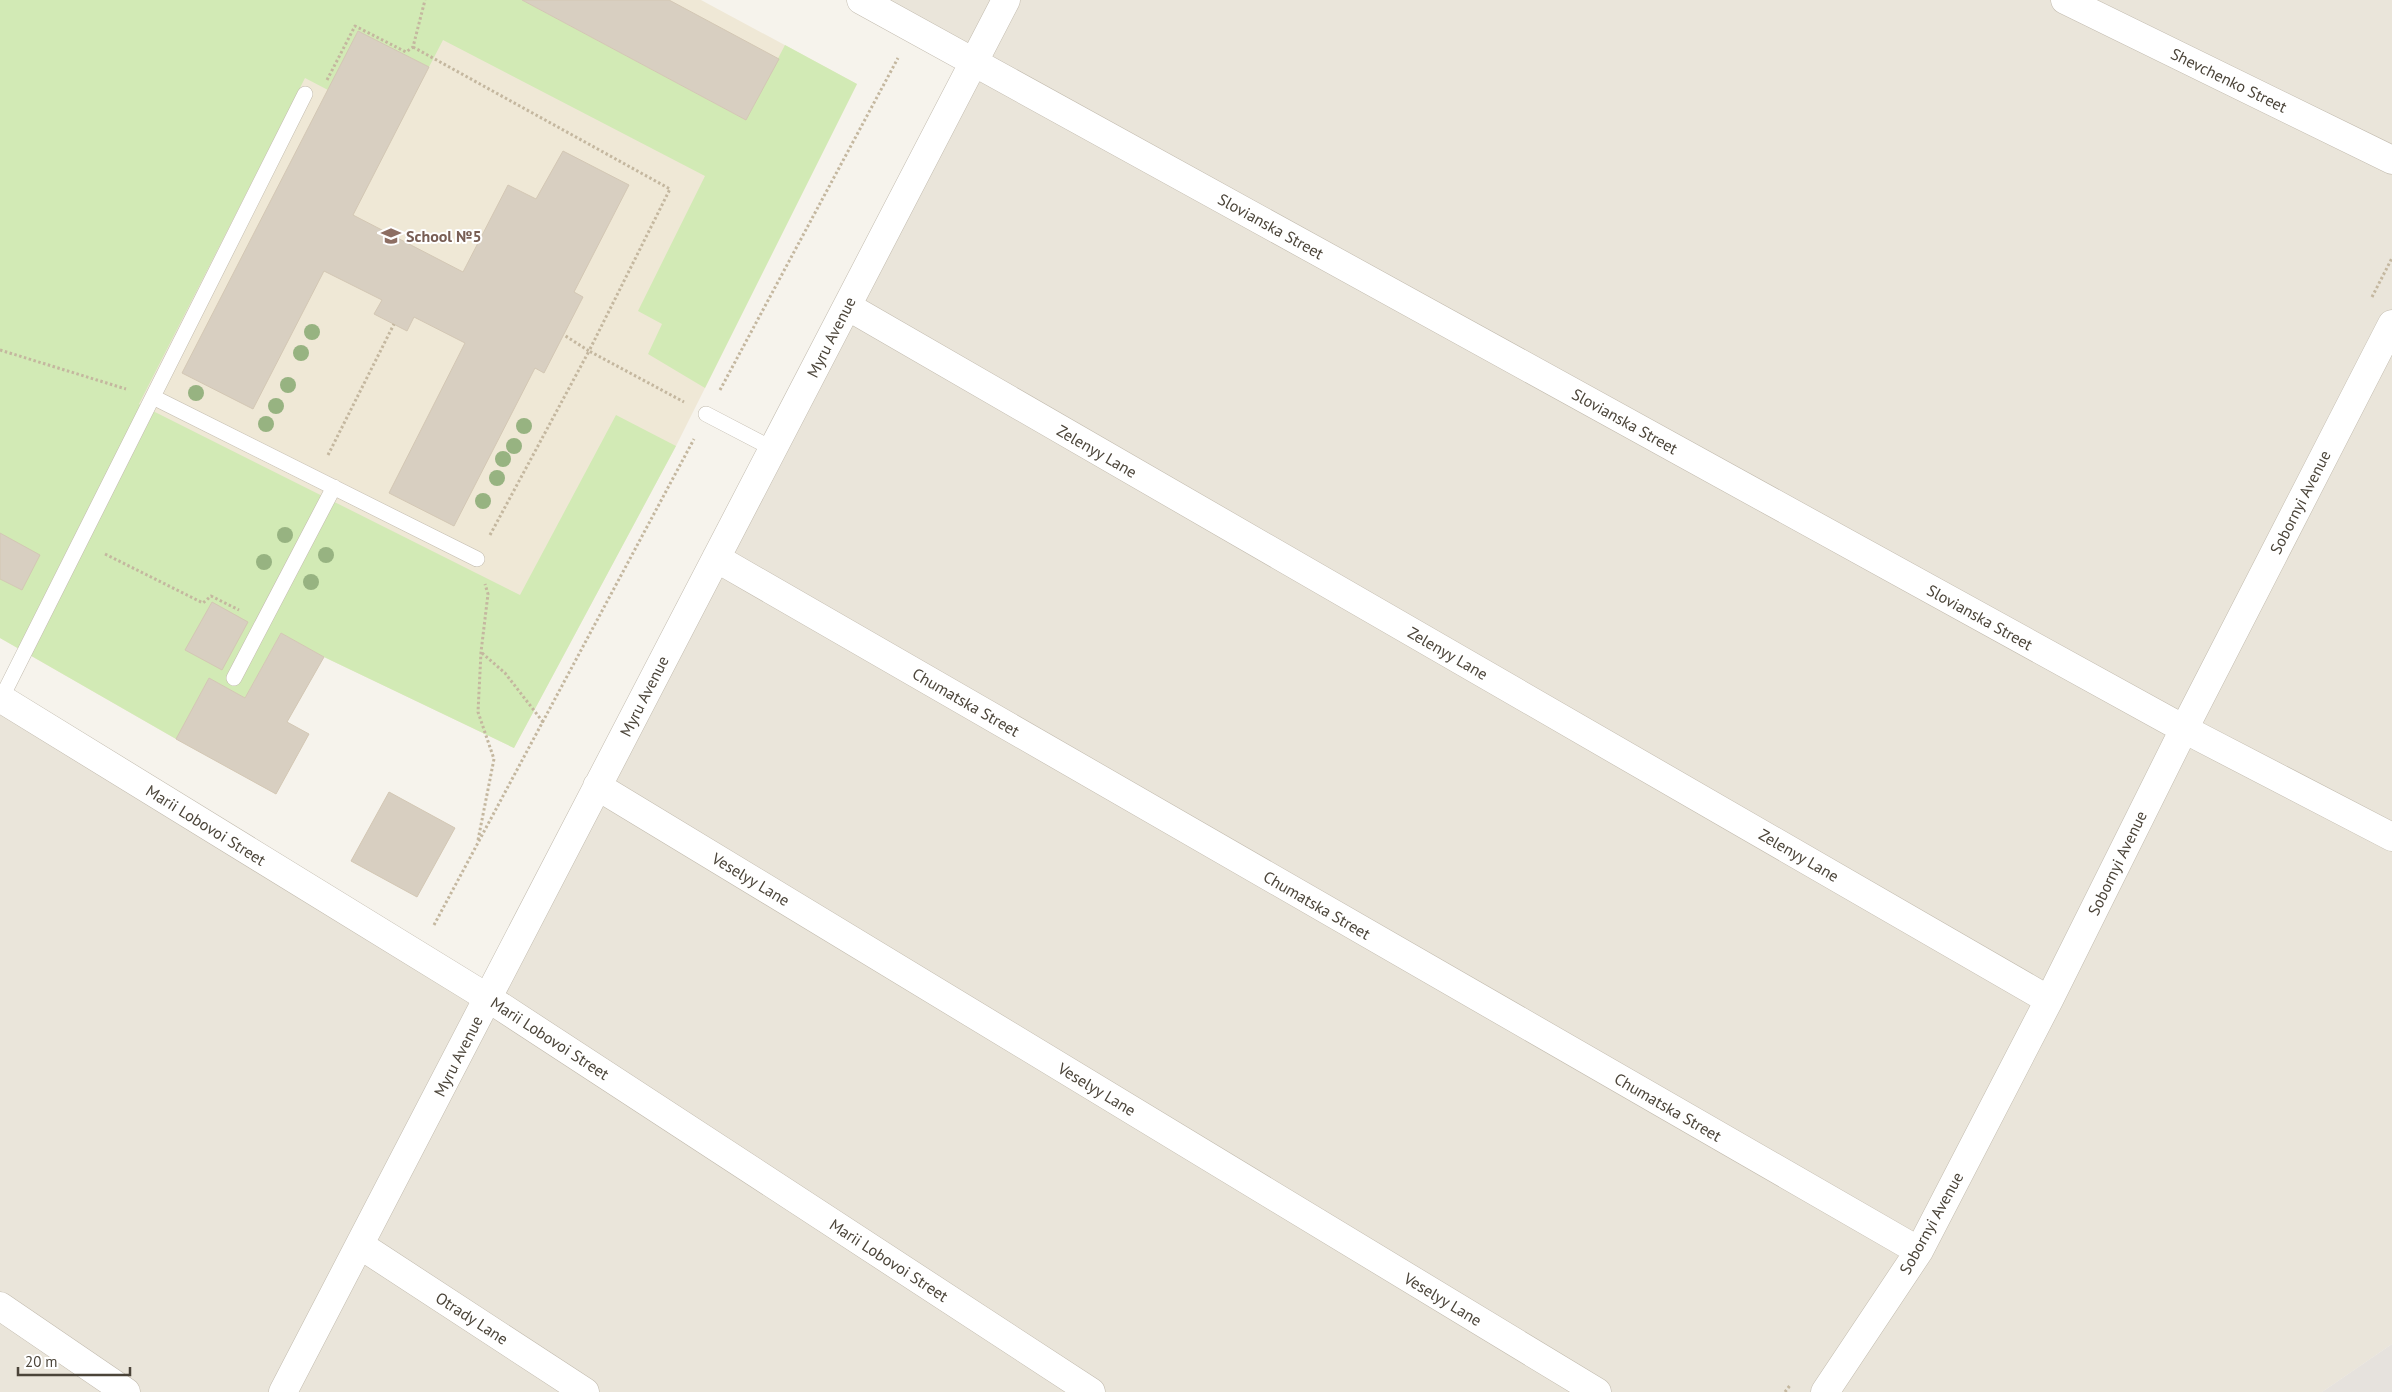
<svg xmlns="http://www.w3.org/2000/svg" width="2392" height="1392" font-family="'PT Sans',sans-serif">
	<style>
		.residential { fill: #eae5da }
		.industrial { fill: #e6e2dd }
		.education { fill: #efe8d6 }
		.green { fill: #d2eab5 }
		.building { fill: #d8cfc1; stroke: #d3c7b4 }
		.lines { fill: none; stroke-linecap: round; stroke-linejoin: round }
		.lane-casing { stroke: #c2bbae; stroke-width: 16 }
		.street-casing { stroke: #c2bbae; stroke-width: 29 }
		.path { stroke: #c4b79f; stroke-width: 3; stroke-dasharray: 2.5 2.5; stroke-linecap: butt }
		.lane { stroke: #fff; stroke-width: 15 }
		.street { stroke: #fff; stroke-width: 28 }
		.tree { fill: #97b381 }
		.labels { text-anchor: middle; dominant-baseline: central; stroke-width: 4; stroke-linejoin: round; paint-order: stroke }
		.street-label { font-size: 16px; fill: #4b4439; stroke: #fff }
		.education-label { font-size: 16px; font-weight: bold; fill: #785e54; stroke: #fff; text-anchor: start }
	</style>
	<rect width="100%" height="100%" fill="#f6f3ec"/>
	<path class="residential" d="M 862,0 L 2392,0 L 2392,1344 L 2322,1392 L 0,1392 L 0,698 L 487,998 L 973,62 Z"/>
	<path class="industrial" d="M 2392,1344 L 2392,1392 L 2322,1392 Z"/>
	<path class="education" d="M 0,0 L 701,0 L 857,84 L 676,446 L 514,748 L 324,657 L 281,633 L 245,698 L 209,678 L 176,739 L 0,638 Z"/>
	<path class="green" d="M 0,0 L 522,0 L 746,120 L 785,45 L 857,84 L 705,388 L 648,354 L 662,324 L 638,311 L 705,176 L 443,40 L 429,67 L 358,31 L 328,90 L 305,78 L 139,404 L 520,595 L 616,415 L 676,446 L 514,748 L 324,657 L 281,633 L 245,698 L 209,678 L 176,739 L 0,638 Z"/>
	<path class="building" d="M 522,0 L 669,0 L 779,59 L 746,120 Z
		M 358,31 L 429,67 L 353,215 L 463,272 L 508,185 L 536,199 L 563,151 L 629,185 L 574,292 L 583,297 L 544,373 L 535,368 L 454,526 L 389,493 L 465,343 L 414,317 L 407,331 L 374,314 L 382,300 L 324,271 L 253,409 L 182,373 Z
		M 0,533 L 40,555 L 22,590 L 0,579 Z
		M 212,602 L 248,622 L 222,670 L 185,650 Z
		M 281,633 L 324,657 L 287,722 L 309,734 L 276,794 L 176,739 L 209,678 L 245,698 Z
		M 389,792 L 455,828 L 417,897 L 351,861 Z"/>
	<g class="lines">
		<defs>
			<path id="lane" d="M 153,397 L 477,559
				M 706,414 L 773,449
				M 234,678 L 334,487
				M 1,699 L 305,94"/>
			<path id="street" d="M 861,0 L 2184,729 L 2392,837
				M 2065,0 L 2392,160
				M 847,306 L 2049,1000
				M 716,558 L 1919,1251
				M 0,698 L 488,998 L 1091,1392
				M 597,786 L 1597,1392
				M 360,1245 L 585,1392
				M 0,1306 L 126,1392
				M 283,1392 L 1006,0
				M 1825,1392 L 1919,1251 L 2049,1000 L 2184,729 L 2392,324"/>
		</defs>
		<use href="#lane" class="lane-casing"/>
		<use href="#street" class="street-casing"/>
		<path class="path" d="M 413,47 L 670,189 L 589,351 L 564,335
			M 327,80 L 355,26 L 406,52 L 413,47 L 425,0
			M 2372,297 L 2392,258
			M 0,350 L 126,389
			M 720,390 L 898,58
			M 328,455 L 394,324
			M 490,535 L 589,351 L 684,402
			M 105,554 L 203,603 L 211,596 L 239,610
			M 482,653 L 505,673 L 543,722
			M 478,840 L 494,759 L 478,712 L 481,652 L 488,594 L 485,584
			M 434,925 L 694,439
			M 1785,1392 L 1791,1384"/>
		<use href="#lane" class="lane"/>
		<use href="#street" class="street"/>
	</g>
	<g class="tree">
		<circle cx="312" cy="332" r="8"/>
		<circle cx="301" cy="353" r="8"/>
		<circle cx="288" cy="385" r="8"/>
		<circle cx="196" cy="393" r="8"/>
		<circle cx="276" cy="406" r="8"/>
		<circle cx="266" cy="424" r="8"/>
		<circle cx="524" cy="426" r="8"/>
		<circle cx="514" cy="446" r="8"/>
		<circle cx="503" cy="459" r="8"/>
		<circle cx="497" cy="478" r="8"/>
		<circle cx="483" cy="501" r="8"/>
		<circle cx="285" cy="535" r="8"/>
		<circle cx="326" cy="555" r="8"/>
		<circle cx="264" cy="562" r="8"/>
		<circle cx="311" cy="582" r="8"/>
	</g>
	<defs>
		<symbol id="school-bare" viewBox="-9 -9 18 18"><path d="M0-5L7-2L0 1L-7-2ZM-4 1L0 2.5L4 1V4Q0 6-4 4Z" fill="#8d6e63" stroke="#fff" stroke-width="2.5" paint-order="stroke"/></symbol>
	</defs>
	<g fill-rule="evenodd">
		<use href="#school-bare" x="377" y="222" width="28" height="28"/>
	</g>
	<g class="labels">
		<g class="street-label">
			<text transform="translate(2229 80) rotate(26)">Shevchenko Street</text>
			<text transform="translate(1271 226) rotate(29)">Slovianska Street</text>
			<text transform="translate(831 337) rotate(-63)">Myru Avenue</text>
			<text transform="translate(1625 421) rotate(29)">Slovianska Street</text>
			<text transform="translate(1097 451) rotate(30)">Zelenyy Lane</text>
			<text transform="translate(2300 502) rotate(-63)">Sobornyi Avenue</text>
			<text transform="translate(1980 617) rotate(29)">Slovianska Street</text>
			<text transform="translate(1448 653) rotate(30)">Zelenyy Lane</text>
			<text transform="translate(644 696) rotate(-63)">Myru Avenue</text>
			<text transform="translate(966 702) rotate(30)">Chumatska Street</text>
			<text transform="translate(206 825) rotate(32)">Marii Lobovoi Street</text>
			<text transform="translate(1799 855) rotate(30)">Zelenyy Lane</text>
			<text transform="translate(2117 863) rotate(-64)">Sobornyi Avenue</text>
			<text transform="translate(751 879) rotate(31)">Veselyy Lane</text>
			<text transform="translate(1317 905) rotate(30)">Chumatska Street</text>
			<text transform="translate(550 1038) rotate(33)">Marii Lobovoi Street</text>
			<text transform="translate(458 1056) rotate(-63)">Myru Avenue</text>
			<text transform="translate(1097 1089) rotate(31)">Veselyy Lane</text>
			<text transform="translate(1668 1107) rotate(30)">Chumatska Street</text>
			<text transform="translate(1931 1223) rotate(-61)">Sobornyi Avenue</text>
			<text transform="translate(889 1260) rotate(33)">Marii Lobovoi Street</text>
			<text transform="translate(1443 1299) rotate(31)">Veselyy Lane</text>
			<text transform="translate(472 1318) rotate(33)">Otrady Lane</text>
		</g>
		<g class="education-label">
			<text x="406" y="236">School №5</text>
		</g>
	</g>
	<path d="M18 1367v8h112v-8" fill="none" stroke="#4b4439" stroke-width="2.5"/>
	<text x="25" y="1367" font-size="15" fill="#4b4439" stroke="#ffffff" stroke-width="4" paint-order="stroke">20 m</text>
</svg>
